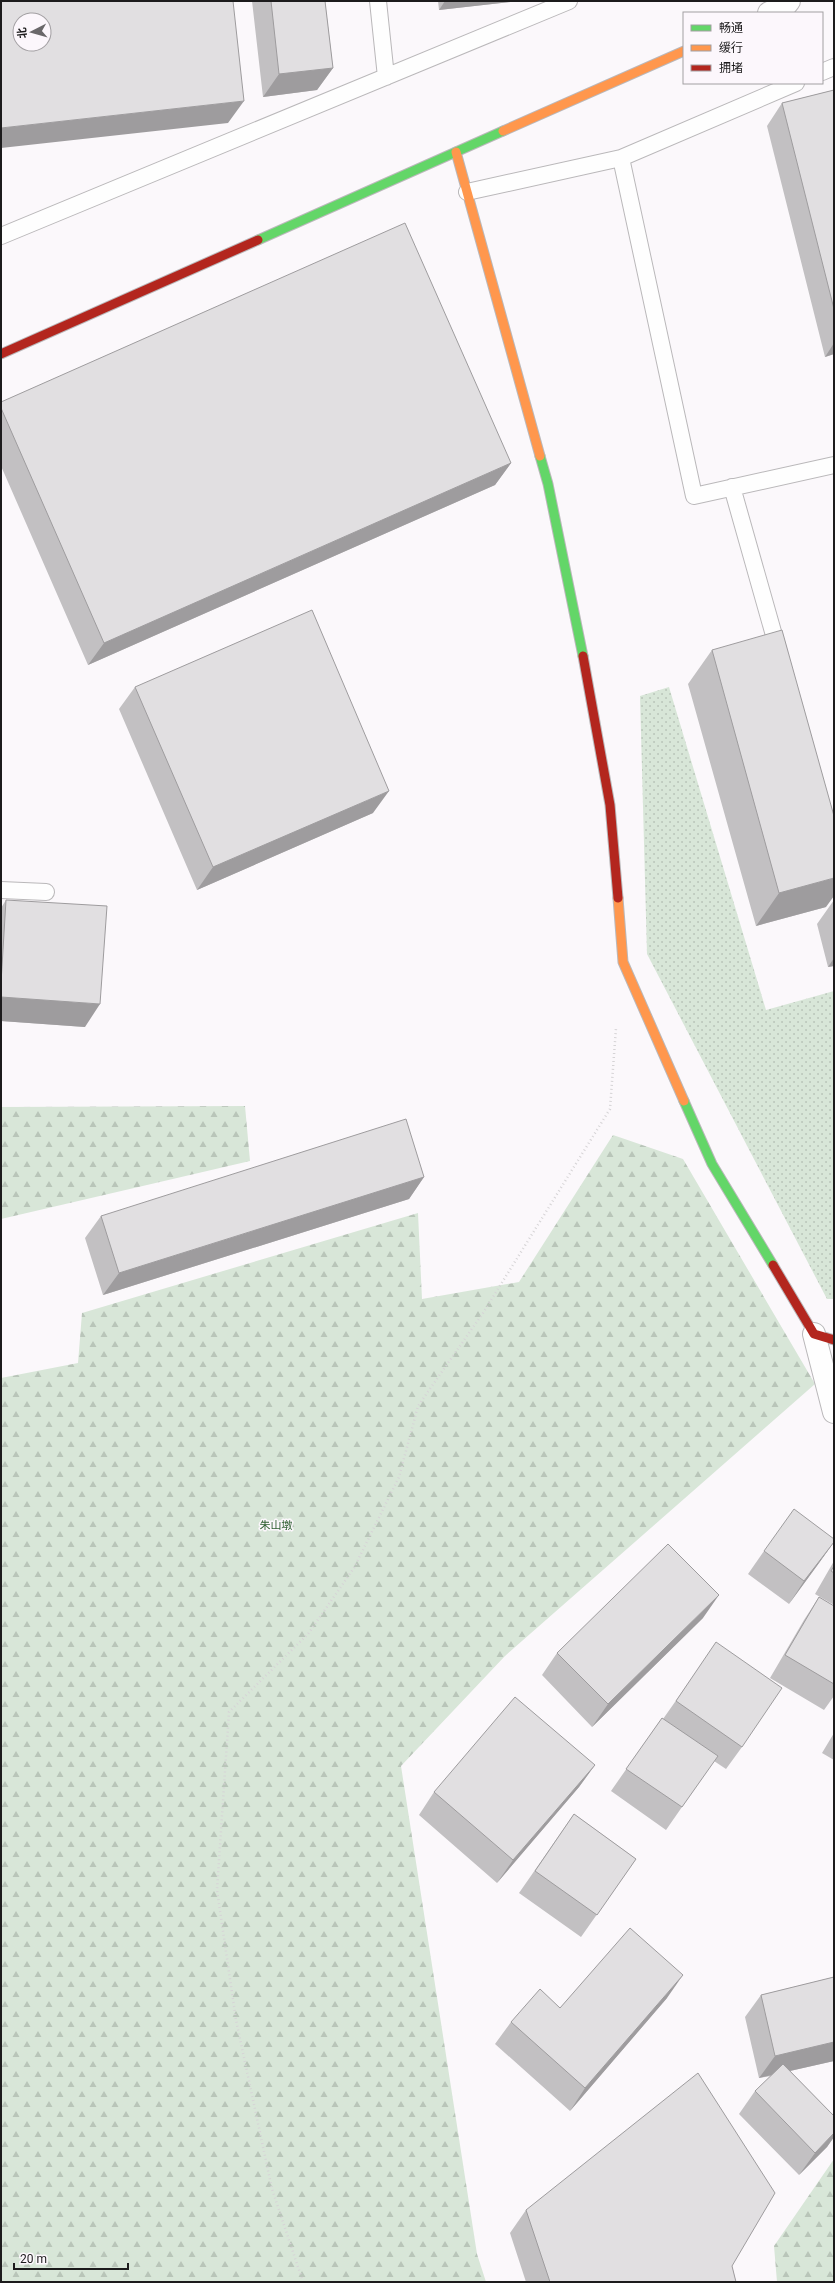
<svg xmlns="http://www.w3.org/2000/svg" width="835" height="2283" font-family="Roboto,'Noto Sans SC',sans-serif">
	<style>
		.grass { fill: url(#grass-dots) }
		.forest { fill: url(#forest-firs) }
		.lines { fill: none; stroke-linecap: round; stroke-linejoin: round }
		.lane-casing { stroke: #bab8ba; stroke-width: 18 }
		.street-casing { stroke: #bab8ba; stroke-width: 24 }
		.fast-casing { stroke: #bab8ba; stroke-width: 11 }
		.slow-casing { stroke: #bab8ba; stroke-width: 11 }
		.jam-casing { stroke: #bab8ba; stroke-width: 11 }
		.path { stroke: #d6d4d6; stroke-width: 2.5; stroke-dasharray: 1 3; stroke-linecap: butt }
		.lane { stroke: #fefefe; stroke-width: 16 }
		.street { stroke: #fefefe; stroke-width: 22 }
		.fast { stroke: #63d668; stroke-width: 9 }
		.slow { stroke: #ff974d; stroke-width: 9 }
		.jam { stroke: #b3261e; stroke-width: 9 }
		.wall { fill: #c2c0c2 }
		.shaded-wall { fill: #9e9c9e }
		.building { fill: #e1dfe1; stroke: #9e9c9e; fill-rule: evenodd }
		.labels { text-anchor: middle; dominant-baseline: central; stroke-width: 3; stroke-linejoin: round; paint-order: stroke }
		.park-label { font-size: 11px; fill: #2b5d2e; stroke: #fcf7fc }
	</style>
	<defs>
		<pattern id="grass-dots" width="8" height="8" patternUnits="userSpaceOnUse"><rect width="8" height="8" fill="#d8e6d8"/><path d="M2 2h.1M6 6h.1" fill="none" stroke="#b9c5b9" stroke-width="1.8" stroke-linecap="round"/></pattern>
		<pattern id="forest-firs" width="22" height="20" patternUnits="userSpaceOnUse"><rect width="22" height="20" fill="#d8e6d8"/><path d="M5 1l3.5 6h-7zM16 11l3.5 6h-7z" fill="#b9c5b9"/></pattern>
	</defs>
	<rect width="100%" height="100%" fill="#fbf8fb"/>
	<path class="grass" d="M 669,687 L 766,1010 L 834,991 L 834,1299 L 827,1299 L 647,954 L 640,696 Z"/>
	<path class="forest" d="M 245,1106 L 250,1161 L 1,1219 L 1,1107 Z
		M 613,1135 L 683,1159 L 815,1384 L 505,1656 L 401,1766 L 477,2254 L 486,2282 L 1,2282 L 1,1378 L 78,1363 L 82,1313 L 418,1213 L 422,1299 L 519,1282 Z
		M 834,2159 L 834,2282 L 777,2282 L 774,2246 Z"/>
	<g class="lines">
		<defs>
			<path id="lane" d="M 378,1 L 386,77
				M 822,72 L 834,67
				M 621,158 L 694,496 L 834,465
				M 467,192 L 621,158 L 796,83
				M 1,236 L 569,1
				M 732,487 L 779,653
				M 1,890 L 46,892"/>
			<path id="street" d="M 769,13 L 785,6 L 789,1
				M 814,1334 L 834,1412"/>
			<path id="fast" d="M 258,240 L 503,131
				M 540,456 L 548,484 L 583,656
				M 684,1101 L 712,1164 L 773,1265"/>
			<path id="slow" d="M 503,131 L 684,51
				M 456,152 L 540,456
				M 618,898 L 623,962 L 684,1101"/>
			<path id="jam" d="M 1,354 L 258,240
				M 583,656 L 610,805 L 618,898
				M 773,1265 L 814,1334 L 834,1340"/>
		</defs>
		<use href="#lane" class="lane-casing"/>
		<use href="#street" class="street-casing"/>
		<use href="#fast" class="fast-casing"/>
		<use href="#slow" class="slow-casing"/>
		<use href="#jam" class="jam-casing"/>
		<path class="path" d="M 303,2282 L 272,2189 L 236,2020 L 217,1890 L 229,1712 L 308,1634 L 354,1568 L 399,1477 L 418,1406 L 483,1313 L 610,1109 L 616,1028"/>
		<use href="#lane" class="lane"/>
		<use href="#street" class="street"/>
		<use href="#fast" class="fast"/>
		<use href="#slow" class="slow"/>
		<use href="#jam" class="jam"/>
	</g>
	<path class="wall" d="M 252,1 L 325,1 L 333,68 L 317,90 L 263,97 Z
		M 438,1 L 520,1 L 439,10 Z
		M 834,90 L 834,354 L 825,357 L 767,126 L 782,103 Z
		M 1,408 L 511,463 L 495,485 L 88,665 L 1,466 Z
		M 712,650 L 826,907 L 756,926 L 688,684 Z
		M 135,687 L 373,813 L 197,890 L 119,709 Z
		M 6,900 L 85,1027 L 1,1021 L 1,908 Z
		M 834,900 L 834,966 L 828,967 L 817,924 Z
		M 424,1177 L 409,1199 L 103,1295 L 85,1238 L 101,1216 Z
		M 834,1542 L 819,1563 L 789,1604 L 748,1574 L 764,1551 Z
		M 834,1561 L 834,1605 L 815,1594 Z
		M 819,1597 L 834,1606 L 834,1696 L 824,1710 L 770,1678 L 804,1620 Z
		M 703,1618 L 592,1727 L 542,1675 L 557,1653 Z
		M 701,1665 L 742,1747 L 726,1769 L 714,1761 L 666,1830 L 611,1791 L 662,1718 L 663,1719 Z
		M 834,1733 L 834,1760 L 822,1753 Z
		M 595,1765 L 579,1787 L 497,1883 L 419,1815 L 434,1792 Z
		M 574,1814 L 636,1859 L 581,1937 L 519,1893 Z
		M 834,1977 L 834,2061 L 790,2071 L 834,2116 L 834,2137 L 827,2147 L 799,2175 L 739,2114 L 755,2091 L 771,2076 L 759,2078 L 745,2017 L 761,1995 Z
		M 667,1998 L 570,2111 L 495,2044 L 511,2022 L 560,2008 Z
		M 526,2210 L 732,2266 L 736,2282 L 526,2282 L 510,2233 Z"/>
	<path class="shaded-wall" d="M 445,1 L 520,1 L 439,10 Z
		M 333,68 L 317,90 L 263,97 L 279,74 Z
		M 244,101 L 228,123 L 1,148 L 1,128 Z
		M 834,343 L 834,354 L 825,357 Z
		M 511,463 L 495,485 L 88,665 L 104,643 Z
		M 389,791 L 373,813 L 197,890 L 213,867 Z
		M 834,878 L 834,896 L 826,907 L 756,926 L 779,893 Z
		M 834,958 L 834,966 L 828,967 Z
		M 1,997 L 100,1004 L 85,1027 L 1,1021 Z
		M 424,1177 L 409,1199 L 103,1295 L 119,1273 Z
		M 834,1542 L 819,1563 L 789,1604 L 804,1581 Z
		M 719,1595 L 703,1618 L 592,1727 L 608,1704 Z
		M 595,1765 L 579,1787 L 497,1883 L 513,1860 Z
		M 683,1975 L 667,1998 L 570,2111 L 585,2088 Z
		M 834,2042 L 834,2061 L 759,2078 L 775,2056 Z
		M 834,2133 L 834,2137 L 827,2147 L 799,2175 L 815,2153 Z"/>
	<path class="building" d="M 1,1 L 233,1 L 244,101 L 1,128 ZM 20,20 L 44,20 L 44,44 L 20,44 Z
		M 271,1 L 325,1 L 333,68 L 279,74 Z
		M 834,90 L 834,309 L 782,103 Z
		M 405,223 L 511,463 L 104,643 L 1,408 L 1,402 Z
		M 312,610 L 389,791 L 213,867 L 135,687 Z
		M 782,630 L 834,816 L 834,878 L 779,893 L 712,650 Z
		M 6,900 L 107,906 L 100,1004 L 1,997 L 1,983 Z
		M 406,1119 L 424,1177 L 119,1273 L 101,1216 Z
		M 794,1509 L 834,1539 L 834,1542 L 804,1581 L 764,1551 Z
		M 668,1544 L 719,1595 L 608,1704 L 557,1653 Z
		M 834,1566 L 834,1573 L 831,1571 Z
		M 819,1597 L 834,1606 L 834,1684 L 785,1655 Z
		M 716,1642 L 782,1688 L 742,1747 L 676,1701 Z
		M 515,1697 L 595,1765 L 513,1860 L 434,1792 Z
		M 662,1718 L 718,1756 L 682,1807 L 626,1769 Z
		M 574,1814 L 636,1859 L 597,1915 L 535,1871 Z
		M 630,1928 L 683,1975 L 585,2088 L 511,2022 L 540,1989 L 560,2008 Z
		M 834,1977 L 834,2042 L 775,2056 L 761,1995 Z
		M 783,2064 L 834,2116 L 834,2133 L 815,2153 L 755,2091 Z
		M 698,2073 L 775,2193 L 732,2266 L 736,2282 L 550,2282 L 526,2210 Z"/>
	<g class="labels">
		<g class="park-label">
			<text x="276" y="1525">朱山墩</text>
		</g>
	</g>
	<rect width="835" height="2283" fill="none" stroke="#1c1b1c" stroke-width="4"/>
	<rect x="683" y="12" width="140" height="72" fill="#fcf7fc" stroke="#a29fa2"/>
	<rect x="691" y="25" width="20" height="6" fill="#63d668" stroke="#a29fa2"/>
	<text x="719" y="32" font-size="12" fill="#1c1b1c">畅通</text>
	<rect x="691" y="45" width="20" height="6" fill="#ff974d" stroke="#a29fa2"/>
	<text x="719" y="52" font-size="12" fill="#1c1b1c">缓行</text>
	<rect x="691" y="65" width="20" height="6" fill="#b3261e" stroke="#a29fa2"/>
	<text x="719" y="72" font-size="12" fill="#1c1b1c">拥堵</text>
	<g transform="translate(32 32) rotate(264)"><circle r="19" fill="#fcf7fc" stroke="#a29fa2"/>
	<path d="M0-3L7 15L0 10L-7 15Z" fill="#6a686a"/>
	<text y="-6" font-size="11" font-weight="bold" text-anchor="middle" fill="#1c1b1c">北</text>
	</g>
	<path d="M14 2263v6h114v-6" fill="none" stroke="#1c1b1c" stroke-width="2"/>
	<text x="20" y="2263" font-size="12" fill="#1c1b1c" stroke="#fcf7fc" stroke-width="3" paint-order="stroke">20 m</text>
</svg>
